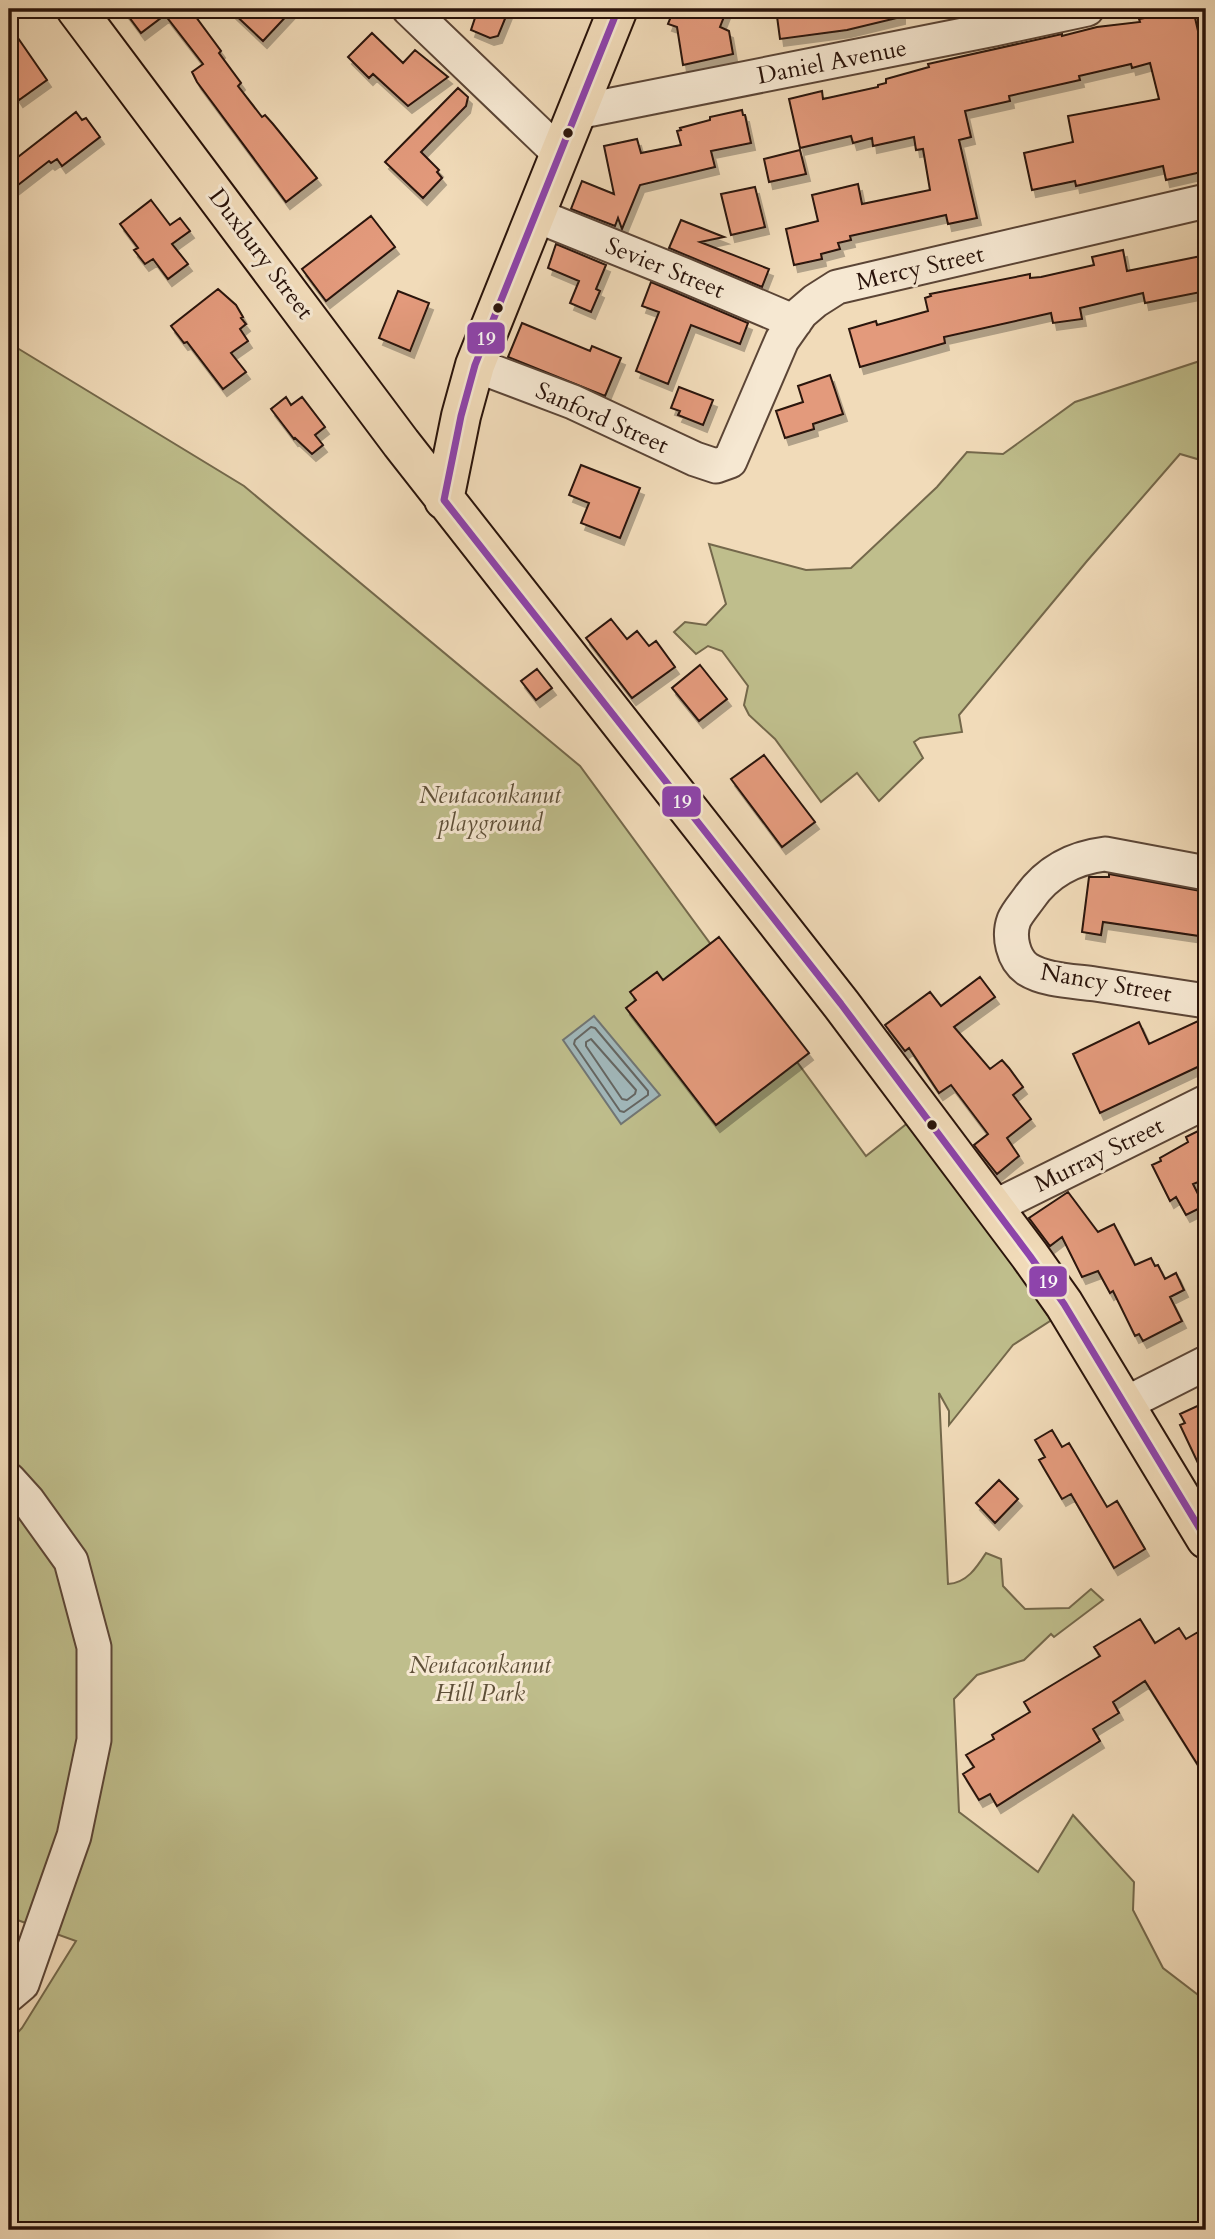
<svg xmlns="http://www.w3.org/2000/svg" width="1215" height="2239" font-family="Cardo,serif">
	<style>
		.green { fill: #bfbe8c; stroke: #74684b; stroke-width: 2 }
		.water { fill: #a1b8bb; stroke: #717674; stroke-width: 2 }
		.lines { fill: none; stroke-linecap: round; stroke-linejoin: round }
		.shore { stroke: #656662; stroke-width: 2 }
		.building { fill: #e39a7b; stroke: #29130a; stroke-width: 2; filter: url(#shadow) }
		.minor-casing { stroke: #5b4536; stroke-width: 37 }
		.major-casing { stroke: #29130a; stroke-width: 42 }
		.minor { stroke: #f6e8d2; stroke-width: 33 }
		.major { stroke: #f1dbb9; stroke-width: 38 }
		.bus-1-casing { stroke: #f6e8d2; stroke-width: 12 }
		.bus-1 { stroke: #8e44ad; stroke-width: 7 }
		.bus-dot { fill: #29130a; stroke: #f6e8d2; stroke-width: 2.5 }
		.labels { text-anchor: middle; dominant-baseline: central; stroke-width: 6; stroke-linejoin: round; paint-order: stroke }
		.street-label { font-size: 24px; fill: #29130a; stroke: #f6e8d2 }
		.park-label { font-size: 24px; font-style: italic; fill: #5e4f38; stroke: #f6e8d2 }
		.line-badge { stroke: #f6e8d2; stroke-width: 2.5 }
		.badge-label { font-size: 19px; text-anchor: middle; font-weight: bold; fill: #fff }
	</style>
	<defs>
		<filter id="shadow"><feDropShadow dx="4" dy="7" stdDeviation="0" flood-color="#0004"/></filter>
	</defs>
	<rect width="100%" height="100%" fill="#f1dbb9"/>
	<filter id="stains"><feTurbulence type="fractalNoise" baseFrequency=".00286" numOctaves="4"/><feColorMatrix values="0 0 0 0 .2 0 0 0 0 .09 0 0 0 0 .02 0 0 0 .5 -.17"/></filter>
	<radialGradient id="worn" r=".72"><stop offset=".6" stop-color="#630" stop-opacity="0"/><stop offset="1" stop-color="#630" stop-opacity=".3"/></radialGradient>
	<path class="green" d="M 9,343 L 244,486 L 580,766 L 866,1156 L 919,1114 L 1064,1312 L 1013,1345 L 949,1425 L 949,1411 L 939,1393 L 948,1584 C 967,1583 977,1567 986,1553 L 1001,1559 L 1003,1586 L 1025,1609 L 1069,1608 L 1091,1589 L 1103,1600 L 1054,1637 L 1051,1634 L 1024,1660 L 977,1675 L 954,1699 L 959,1812 L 1038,1872 L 1073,1815 L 1134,1882 L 1133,1910 L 1163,1968 L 1206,2001 L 1206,2230 L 9,2230 L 9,2042 L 22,2028 L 76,1941 L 9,1917 Z
		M 1206,359 L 1206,459 L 1204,461 L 1180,454 L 1087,561 L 959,715 L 962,732 L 920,738 L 914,742 L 923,758 L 879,801 L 857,773 L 821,802 L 775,739 L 749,715 L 744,705 L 748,686 L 722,651 L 708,646 L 696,654 L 674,632 L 685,622 L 706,625 L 726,604 L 709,544 L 806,570 L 851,568 L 937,487 L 967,452 L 1003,454 L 1075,402 Z"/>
	<path class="water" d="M 594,1016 L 660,1095 L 621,1124 L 563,1040 Z"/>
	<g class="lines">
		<path class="shore" d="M 591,1027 L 595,1028 L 648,1091 L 648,1095 L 624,1112 L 620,1111 L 574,1044 L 575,1040 Z
			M 591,1039 L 636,1090 L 635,1094 L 627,1100 L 622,1099 L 586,1046 L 586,1042 Z"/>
	</g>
	<path class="building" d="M 123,9 L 190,9 L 221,51 L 219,53 L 241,83 L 238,86 L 262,117 L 265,115 L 273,124 L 317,178 L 286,202 L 197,82 L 192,72 L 203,64 L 165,15 L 141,33 Z
		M 229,9 L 293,9 L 263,41 Z
		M 478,9 L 509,9 L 498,36 L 490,38 L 471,30 Z
		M 674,9 L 727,9 L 720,27 L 729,31 L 733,54 L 683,65 L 677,27 L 668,24 Z
		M 776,9 L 901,9 L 901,17 L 847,30 L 780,39 Z
		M 1179,9 L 1193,9 L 1206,66 L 1206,171 L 1166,180 L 1163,166 L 1076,186 L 1075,181 L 1032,190 L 1024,153 L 1073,142 L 1068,116 L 1159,99 L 1150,63 L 1132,68 L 1131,64 L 1079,76 L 1080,80 L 1009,96 L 1010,101 L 965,111 L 971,137 L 959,140 L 977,218 L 948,224 L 946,215 L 850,236 L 851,240 L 838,243 L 840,249 L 821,254 L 822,259 L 794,265 L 786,229 L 818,221 L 812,195 L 858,184 L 862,204 L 930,190 L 923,149 L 916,150 L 914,137 L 873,146 L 872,138 L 853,143 L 851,136 L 800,148 L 789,99 L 822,91 L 823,99 L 878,87 L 878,85 L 886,83 L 886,79 L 929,67 L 928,64 L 1062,34 L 1062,36 L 1097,27 L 1140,22 L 1139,19 L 1177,12 Z
		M 9,25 L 47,80 L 19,100 L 9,85 Z
		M 372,33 L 403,63 L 415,50 L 448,77 L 408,106 L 373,74 L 369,78 L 348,57 Z
		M 458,88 L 468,97 L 466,106 L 421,152 L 439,170 L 437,172 L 442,178 L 423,198 L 385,162 Z
		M 742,110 L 743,115 L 745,115 L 751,143 L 711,151 L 715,167 L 640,185 L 622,229 L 618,218 L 615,226 L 571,209 L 582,181 L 614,194 L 604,146 L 637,139 L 641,153 L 681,145 L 677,131 L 681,130 L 680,128 L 710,120 L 710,117 Z
		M 76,112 L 82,120 L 86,118 L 100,137 L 62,166 L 57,159 L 51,163 L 49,161 L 9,192 L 9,164 Z
		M 800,150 L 806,174 L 769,182 L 764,159 Z
		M 755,187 L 765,227 L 731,235 L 721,194 Z
		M 151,200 L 170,225 L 180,218 L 190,231 L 172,244 L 188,264 L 168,279 L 153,259 L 145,264 L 134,250 L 138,248 L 120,224 Z
		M 371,216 L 395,247 L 326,301 L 302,269 Z
		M 681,220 L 724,237 L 700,242 L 769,269 L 762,287 L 669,248 Z
		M 556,244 L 606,265 L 596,289 L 600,291 L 591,312 L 570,303 L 579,281 L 548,268 Z
		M 1123,250 L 1127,271 L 1206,255 L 1206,291 L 1145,303 L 1143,293 L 1080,308 L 1082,319 L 1053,323 L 1051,313 L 944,337 L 945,343 L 860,367 L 849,329 L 876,321 L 877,325 L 928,311 L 925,298 L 931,296 L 930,294 L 1030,274 L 1030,278 L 1041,277 L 1094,265 L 1092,257 Z
		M 651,282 L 748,323 L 740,344 L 691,325 L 668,384 L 636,371 L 659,312 L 642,306 Z
		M 218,289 L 236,305 L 243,317 L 241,318 L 246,324 L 240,329 L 248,341 L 231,353 L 246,372 L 223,389 L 187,342 L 184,343 L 171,326 Z
		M 398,291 L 429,303 L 410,351 L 379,338 Z
		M 522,323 L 590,351 L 592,346 L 621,358 L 605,396 L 508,357 Z
		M 830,375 L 843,414 L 813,424 L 814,429 L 785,438 L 776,411 L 803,402 L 798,386 Z
		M 679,387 L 713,400 L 703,425 L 678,415 L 680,411 L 671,408 Z
		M 286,397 L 291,405 L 302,397 L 325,427 L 315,435 L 323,445 L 312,454 L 295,438 L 294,439 L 271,409 Z
		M 581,465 L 640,488 L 620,538 L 581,523 L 589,503 L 569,495 Z
		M 611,619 L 627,639 L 637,631 L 649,646 L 656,641 L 675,667 L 632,698 L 586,638 Z
		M 700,665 L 727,699 L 699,721 L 672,688 Z
		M 537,669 L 552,688 L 536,700 L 521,681 Z
		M 764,755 L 815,822 L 782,847 L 731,779 Z
		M 1109,874 L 1206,892 L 1206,937 L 1103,922 L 1101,935 L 1082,932 L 1089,877 L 1109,877 Z
		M 719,937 L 809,1053 L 716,1125 L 626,1008 L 636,1000 L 630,992 L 657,972 L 663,980 Z
		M 980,977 L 995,997 L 954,1027 L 990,1069 L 1002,1060 L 1009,1068 L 1023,1087 L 1013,1095 L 1031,1119 L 1007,1138 L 1019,1156 L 997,1174 L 974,1145 L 988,1134 L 951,1085 L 939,1093 L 909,1048 L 905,1051 L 885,1025 L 930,992 L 941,1006 Z
		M 1198,1021 L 1206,1039 L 1206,1063 L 1100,1113 L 1073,1054 L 1139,1022 L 1149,1044 Z
		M 1206,1127 L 1206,1179 L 1193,1184 L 1204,1206 L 1186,1215 L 1176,1197 L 1170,1201 L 1152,1165 L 1161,1161 L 1160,1158 L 1188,1142 L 1186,1137 Z
		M 1068,1192 L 1098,1232 L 1114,1224 L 1135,1265 L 1151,1258 L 1155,1266 L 1158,1265 L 1165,1279 L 1176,1273 L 1184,1290 L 1170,1297 L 1182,1321 L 1143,1341 L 1139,1334 L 1135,1336 L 1113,1291 L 1110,1293 L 1098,1271 L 1082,1277 L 1062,1237 L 1050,1246 L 1029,1218 Z
		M 1206,1402 L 1206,1480 L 1180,1425 L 1185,1423 L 1180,1414 Z
		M 1052,1430 L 1062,1447 L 1069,1443 L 1107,1507 L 1117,1501 L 1145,1549 L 1114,1568 L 1071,1494 L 1062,1499 L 1039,1460 L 1045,1457 L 1035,1440 Z
		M 999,1480 L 1018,1499 L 995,1523 L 976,1503 Z
		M 1140,1619 L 1155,1643 L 1179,1628 L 1186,1639 L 1198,1632 L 1206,1646 L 1206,1778 L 1145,1681 L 1113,1702 L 1119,1713 L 1093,1729 L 1100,1741 L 997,1806 L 990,1794 L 979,1800 L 963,1774 L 974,1767 L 966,1755 L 994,1739 L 992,1735 L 1030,1712 L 1024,1702 L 1100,1656 L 1094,1647 Z"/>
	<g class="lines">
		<defs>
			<path id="minor" d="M 409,9 L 560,154
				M 577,112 L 994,29 L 1087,9
				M 535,215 L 684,275 L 795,322
				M 475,365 L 573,402 L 695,459 L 716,466 L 730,461 L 782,340 L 801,313 L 815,301 L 837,287 L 1206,201
				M 1206,873 L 1105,854 C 1073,858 1047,872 1029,898 C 1024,905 1017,913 1014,920 C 1008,936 1013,959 1027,969 C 1046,981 1074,981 1095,984 C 1132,990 1169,995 1206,1001
				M 992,1208 L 1206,1102
				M 1125,1404 L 1206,1363
				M 9,1480 L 28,1501 L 71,1561 L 94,1647 L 94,1740 L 74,1836 L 22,1984 L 9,1995"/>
			<path id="major" d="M 76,9 L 401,443 L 841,1004 L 1030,1256 L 1064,1304 L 1206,1539
				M 444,500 L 461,416 L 475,365 L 618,9"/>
		</defs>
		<use href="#minor" class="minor-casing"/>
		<use href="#major" class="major-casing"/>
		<use href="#minor" class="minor"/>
		<use href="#major" class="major"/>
		<defs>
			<path id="bus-1" d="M 618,9 L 475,365 L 461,416 L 444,500 L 841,1004 L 1030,1256 L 1064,1304 L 1206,1539"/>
		</defs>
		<use href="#bus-1" class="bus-1-casing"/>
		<use href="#bus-1" class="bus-1"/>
	</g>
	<g class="bus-dot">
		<circle cx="568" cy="133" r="6"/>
		<circle cx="498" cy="308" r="6"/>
		<circle cx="932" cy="1125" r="6"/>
	</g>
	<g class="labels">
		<g class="street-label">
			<text transform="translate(832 62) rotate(-11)">Daniel Avenue</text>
			<text transform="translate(261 254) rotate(53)">Duxbury Street</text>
			<text transform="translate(665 268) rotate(22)">Sevier Street</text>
			<text transform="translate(920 268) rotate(-13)">Mercy Street</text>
			<text transform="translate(602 418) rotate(24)">Sanford Street</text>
			<text transform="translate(1106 983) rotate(10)">Nancy Street</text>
			<text transform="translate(1099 1155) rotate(-26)">Murray Street</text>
		</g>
		<g class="park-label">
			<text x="490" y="795">Neutaconkanut<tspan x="490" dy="28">playground</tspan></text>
			<text x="480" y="1665">Neutaconkanut<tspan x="480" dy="28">Hill Park</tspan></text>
		</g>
	</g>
	<g class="line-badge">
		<rect x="466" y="321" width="40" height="34" rx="7" fill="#8e44ad"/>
		<rect x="661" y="785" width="41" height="33" rx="7" fill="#8e44ad"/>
		<rect x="1028" y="1265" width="40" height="33" rx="7" fill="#8e44ad"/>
	</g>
	<g class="badge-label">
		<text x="486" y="345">19</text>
		<text x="682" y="808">19</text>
		<text x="1048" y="1288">19</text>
	</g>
	<rect width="1215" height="2239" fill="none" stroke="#f1dbb9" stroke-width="35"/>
	<rect x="10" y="10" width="1194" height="2218" fill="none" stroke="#29130a" stroke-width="3.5"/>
	<rect x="18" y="18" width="1180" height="2204" fill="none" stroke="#29130a" stroke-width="2"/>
	<rect width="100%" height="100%" filter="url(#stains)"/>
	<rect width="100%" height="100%" fill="url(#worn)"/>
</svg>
